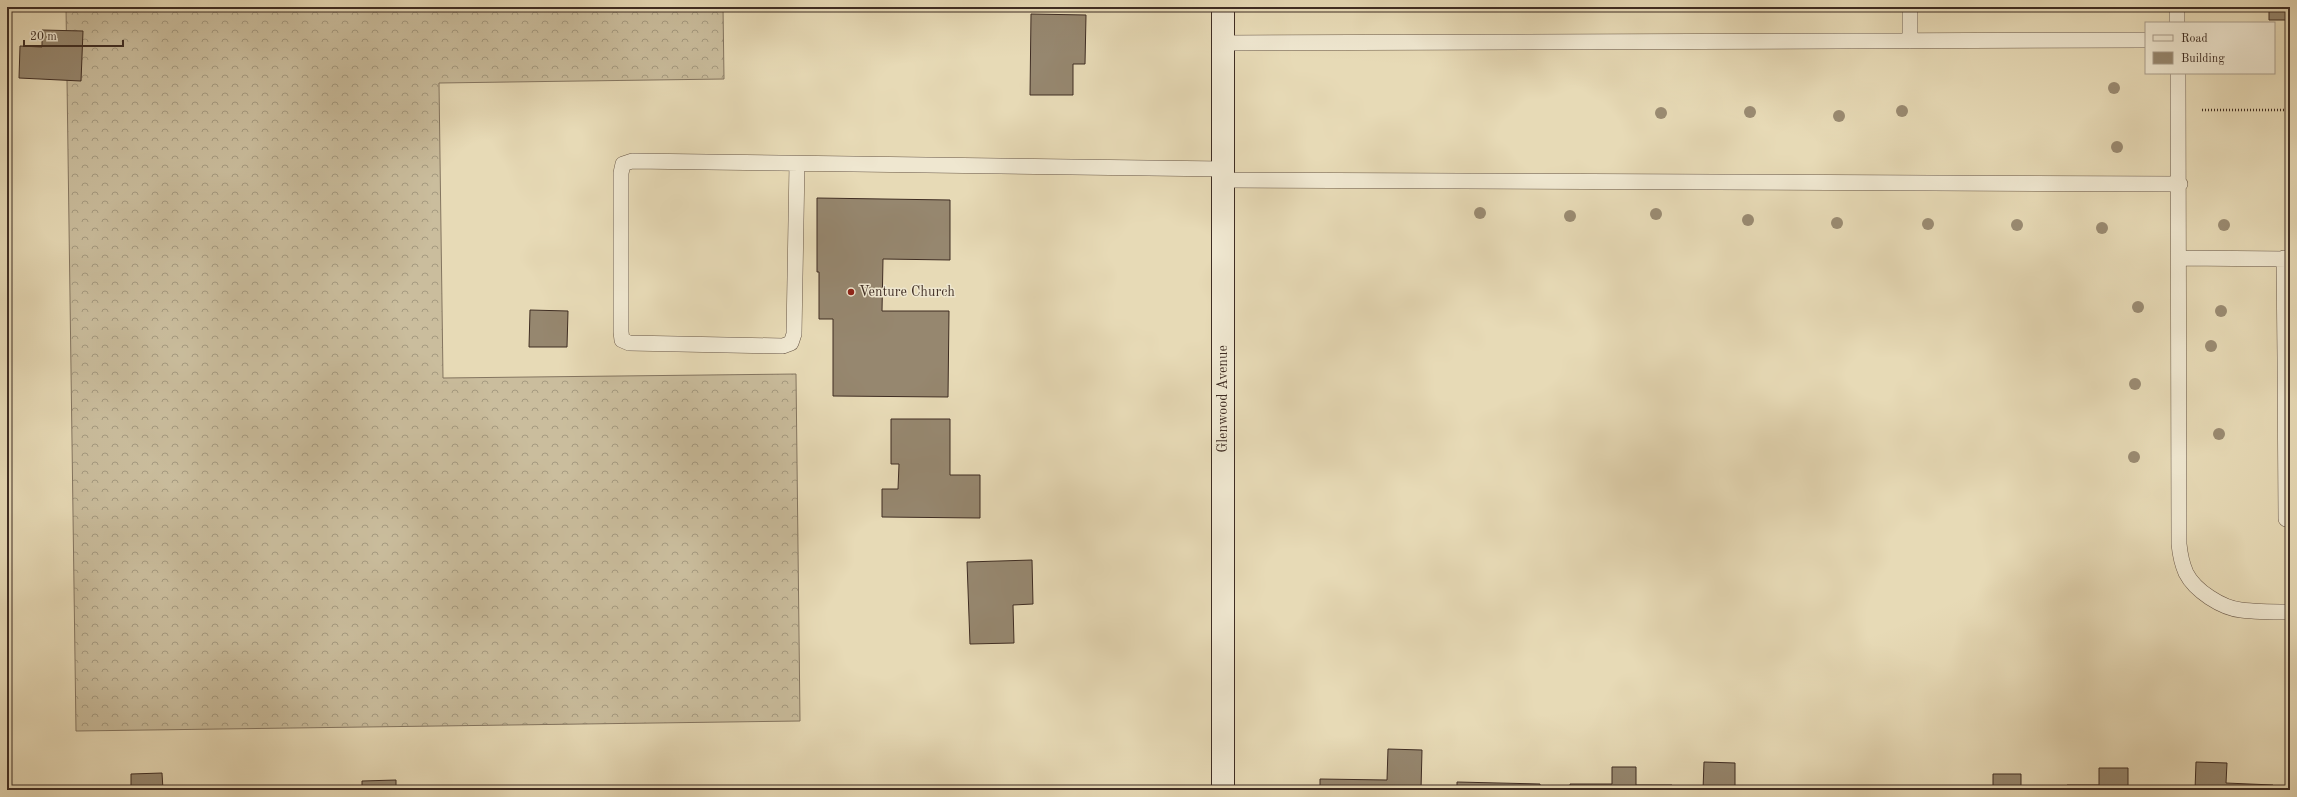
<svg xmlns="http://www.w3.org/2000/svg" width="2297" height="797" font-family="'Old Standard TT',serif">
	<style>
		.forest { fill: url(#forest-crowns); stroke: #847560 }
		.building { fill: #96876f; stroke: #3f2d23 }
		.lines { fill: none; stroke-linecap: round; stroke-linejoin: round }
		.lane-casing { stroke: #695848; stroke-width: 16 }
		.secondary-casing { stroke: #3f2d23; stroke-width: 24 }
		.path { stroke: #3f2d23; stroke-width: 2.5; stroke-dasharray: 1 2; stroke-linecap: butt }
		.lane { stroke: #efe7d0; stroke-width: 15 }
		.secondary { stroke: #efe7d0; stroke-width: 22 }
		.tree { fill: #9a8b72 }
		.poi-dot { fill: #8f2418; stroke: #efe7d0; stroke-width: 1.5 }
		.labels { text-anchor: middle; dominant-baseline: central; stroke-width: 3; stroke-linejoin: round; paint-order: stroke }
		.poi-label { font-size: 14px; fill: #3f2d23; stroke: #efe7d0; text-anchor: start }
		.street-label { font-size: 14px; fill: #3f2d23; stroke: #efe7d0 }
	</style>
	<defs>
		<pattern id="forest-crowns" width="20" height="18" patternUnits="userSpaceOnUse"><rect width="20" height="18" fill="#cabd9d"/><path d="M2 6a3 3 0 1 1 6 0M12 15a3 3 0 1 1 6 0" fill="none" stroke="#a59a80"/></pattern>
	</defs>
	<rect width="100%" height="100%" fill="#e7dab6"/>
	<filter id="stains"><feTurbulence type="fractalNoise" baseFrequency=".005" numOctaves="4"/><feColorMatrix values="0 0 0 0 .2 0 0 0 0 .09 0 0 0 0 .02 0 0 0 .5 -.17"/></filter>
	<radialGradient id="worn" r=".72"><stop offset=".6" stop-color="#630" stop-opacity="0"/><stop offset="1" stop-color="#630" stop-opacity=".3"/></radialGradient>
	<path class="forest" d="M 66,7 L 723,7 L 724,79 L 439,83 L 443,378 L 796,374 L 800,721 L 76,731 Z"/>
	<path class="building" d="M 2269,7 L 2290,7 L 2290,20 L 2269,20 Z
		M 1031,14 L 1086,15 L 1085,64 L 1073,64 L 1073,95 L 1030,95 Z
		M 42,30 L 83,31 L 81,81 L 19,78 L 20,46 L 42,47 Z
		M 817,198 L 950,200 L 950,260 L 883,259 L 882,311 L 949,311 L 948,397 L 833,396 L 833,319 L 819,319 L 819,272 L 817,272 Z
		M 530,310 L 568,311 L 567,347 L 529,347 Z
		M 891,419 L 950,419 L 950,475 L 980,475 L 980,518 L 882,517 L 882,489 L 898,489 L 899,464 L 891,464 Z
		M 1032,560 L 1033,604 L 1013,605 L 1014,643 L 970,644 L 967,562 Z
		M 1388,749 L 1422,750 L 1421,790 L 1320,790 L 1320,779 L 1387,780 Z
		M 1704,762 L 1735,763 L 1735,789 L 1765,790 L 1703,790 Z
		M 2196,762 L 2227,763 L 2226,783 L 2273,785 L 2273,790 L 2195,790 Z
		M 1612,767 L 1636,767 L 1636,785 L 1672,785 L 1672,790 L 1570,790 L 1570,784 L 1612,784 Z
		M 2099,768 L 2128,768 L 2128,787 L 2155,787 L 2155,790 L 2067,790 L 2067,785 L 2099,785 Z
		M 162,773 L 163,790 L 131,790 L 131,774 Z
		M 1993,774 L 2021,774 L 2021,790 L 1950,790 L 1993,790 Z
		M 396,780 L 396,790 L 362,790 L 362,781 Z
		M 1457,782 L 1540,784 L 1540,790 L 1457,790 Z
		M 46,786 L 46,790 L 7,790 L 7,787 Z
		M 962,787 L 997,787 L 997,790 L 962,790 Z
		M 1825,787 L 1917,788 L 1917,790 L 1825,790 Z
		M 483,789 L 523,789 L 523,790 L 483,790 Z
		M 789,789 L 823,789 L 823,790 L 789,790 Z"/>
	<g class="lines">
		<defs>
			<path id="lane" d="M 2177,23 L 2177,7
				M 1910,41 L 1910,7
				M 1223,43 L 2146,40
				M 2178,73 L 2179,544 C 2180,554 2182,564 2186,573 C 2195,591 2222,608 2241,610 C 2257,612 2274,612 2290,612
				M 797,164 L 794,334 L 791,343 L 783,346 L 629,343 L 622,340 L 621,332 L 621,173 L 623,164 L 632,161 L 1223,169
				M 1223,180 L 2180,184
				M 2180,258 L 2290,259
				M 2284,258 L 2285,358 L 2290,358
				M 2285,358 L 2286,519 L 2290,519"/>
			<path id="secondary" d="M 1223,7 L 1223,790"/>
		</defs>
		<use href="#lane" class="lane-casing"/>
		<use href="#secondary" class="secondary-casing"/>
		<path class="path" d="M 2202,110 L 2290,110"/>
		<use href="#lane" class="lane"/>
		<use href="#secondary" class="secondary"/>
	</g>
	<g class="tree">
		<circle cx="2114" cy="88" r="6"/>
		<circle cx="1902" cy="111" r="6"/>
		<circle cx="1750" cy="112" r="6"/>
		<circle cx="1661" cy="113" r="6"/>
		<circle cx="1839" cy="116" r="6"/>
		<circle cx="2117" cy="147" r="6"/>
		<circle cx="1480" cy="213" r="6"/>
		<circle cx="1656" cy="214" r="6"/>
		<circle cx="1570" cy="216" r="6"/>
		<circle cx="1748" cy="220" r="6"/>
		<circle cx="1837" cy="223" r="6"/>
		<circle cx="1928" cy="224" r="6"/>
		<circle cx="2017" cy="225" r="6"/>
		<circle cx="2224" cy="225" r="6"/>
		<circle cx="2102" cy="228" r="6"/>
		<circle cx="2138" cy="307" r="6"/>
		<circle cx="2221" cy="311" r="6"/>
		<circle cx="2211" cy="346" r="6"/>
		<circle cx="2135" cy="384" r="6"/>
		<circle cx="2219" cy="434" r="6"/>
		<circle cx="2134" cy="457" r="6"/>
	</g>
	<circle class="poi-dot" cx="851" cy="292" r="4"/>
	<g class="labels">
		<g class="poi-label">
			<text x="859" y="292">Venture Church</text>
		</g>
		<g class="street-label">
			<text transform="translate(1223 399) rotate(-90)">Glenwood Avenue</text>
		</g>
	</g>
	<rect width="2297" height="797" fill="none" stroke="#e7dab6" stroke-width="24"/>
	<rect x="8" y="8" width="2281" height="781" fill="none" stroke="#3f2d23" stroke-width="2"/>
	<rect x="12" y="12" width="2273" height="773" fill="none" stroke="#3f2d23"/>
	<rect x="2145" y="22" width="130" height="52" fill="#efe7d0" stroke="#a99d8b"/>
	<rect x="2153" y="35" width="20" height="6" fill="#efe7d0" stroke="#a99d8b"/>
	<text x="2181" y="42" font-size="12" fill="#3f2d23">Road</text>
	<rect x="2153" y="52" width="20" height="12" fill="#96876f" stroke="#a99d8b"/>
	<text x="2181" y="62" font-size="12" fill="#3f2d23">Building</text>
	<path d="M24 40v6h99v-6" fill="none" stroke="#3f2d23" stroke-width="2"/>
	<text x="30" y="40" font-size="12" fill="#3f2d23" stroke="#efe7d0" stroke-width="3" paint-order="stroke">20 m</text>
	<rect width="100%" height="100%" filter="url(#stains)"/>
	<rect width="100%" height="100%" fill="url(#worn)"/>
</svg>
